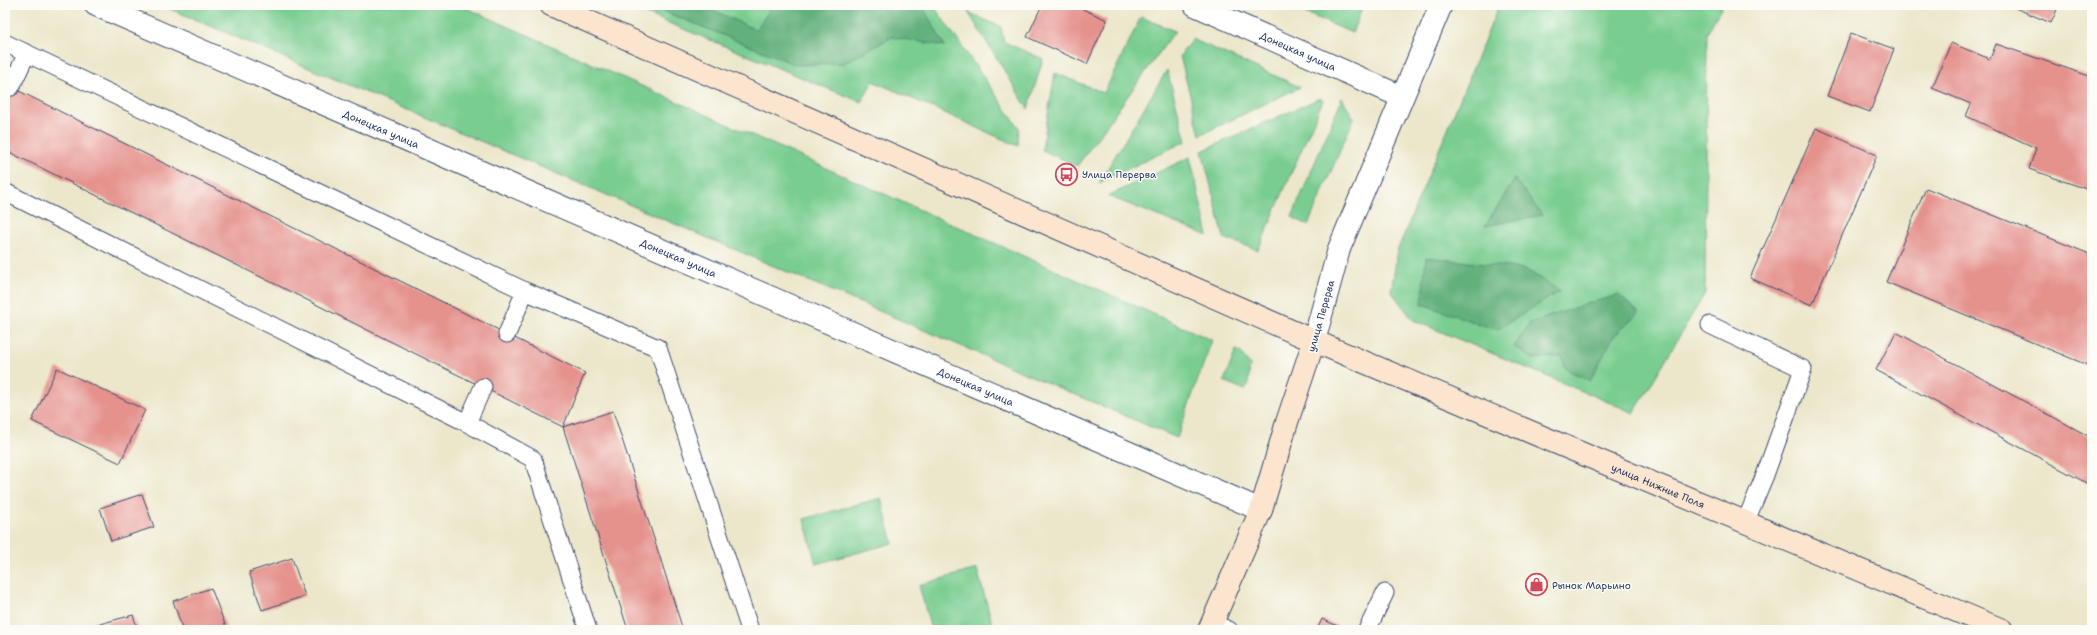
<svg xmlns="http://www.w3.org/2000/svg" width="2097" height="635" font-family="'Shantell Sans',sans-serif">
	<style>
		.green { fill: #79cd90; stroke: #4a7e77 }
		.forest { fill: #62b07a; stroke: #3e706c }
		.building { fill: #e5928d }
		.lines { fill: none; stroke-linecap: round; stroke-linejoin: round }
		.service-casing { stroke: #3a4b6e; stroke-width: 19 }
		.minor-casing { stroke: #3a4b6e; stroke-width: 24 }
		.tertiary-casing { stroke: #3a4b6e; stroke-width: 24 }
		.secondary-casing { stroke: #3a4b6e; stroke-width: 24 }
		.service { stroke: #fff; stroke-width: 17 }
		.minor { stroke: #fff; stroke-width: 22 }
		.tertiary { stroke: #fff; stroke-width: 22 }
		.secondary { stroke: #fbe5cf; stroke-width: 22 }
		.labels { text-anchor: middle; dominant-baseline: central; stroke-width: 3; stroke-linejoin: round; paint-order: stroke }
		.street-label { font-size: 10px; fill: #1b2f5e; stroke: #fdfcf7 }
		.poi-label { font-size: 10px; fill: #1b2f5e; stroke: #fdfcf7; text-anchor: start }
	</style>
	<rect width="100%" height="100%" fill="#fdfcf7"/>
	<filter id="ink" filterUnits="userSpaceOnUse"><feTurbulence type="fractalNoise" baseFrequency=".025" numOctaves="2"/><feDisplacementMap in="SourceGraphic" scale="8" xChannelSelector="R" yChannelSelector="G"/><feConvolveMatrix kernelMatrix="1 2 1 2 8 2 1 2 1" color-interpolation-filters="sRGB"/></filter>
	<filter id="wash" filterUnits="userSpaceOnUse"><feTurbulence type="fractalNoise" baseFrequency=".012" numOctaves="4" result="noise"/><feDisplacementMap in="SourceGraphic" scale="16" xChannelSelector="R" yChannelSelector="G"/><feGaussianBlur stdDeviation="0.9" result="paint"/><feColorMatrix in="noise" values="0 0 0 0 0 0 0 0 0 0 0 0 0 0 0 0 0 1.4 0 .05"/><feComposite in="paint" operator="in"/></filter>
	<g filter="url(#wash)">
		<rect width="100%" height="100%" fill="#ece7cb"/>
		<path class="green" d="M 161,5 L 460,5 L 1212,340 L 1177,438 Z
			M 625,5 L 933,5 L 1019,128 L 1018,146 L 873,81 L 861,102 Z
			M 1287,5 L 1363,5 L 1352,33 Z
			M 1499,5 L 1723,5 L 1707,33 L 1705,293 L 1634,413 L 1413,320 L 1391,291 L 1398,249 Z
			M 968,12 L 1001,27 L 1004,42 L 1043,59 L 1028,109 Z
			M 1141,17 L 1175,31 L 1077,166 L 1042,150 L 1055,73 L 1104,93 Z
			M 1192,39 L 1300,87 L 1200,135 L 1180,56 Z
			M 1167,70 L 1186,141 L 1099,183 Z
			M 1320,98 L 1323,100 L 1258,250 L 1224,238 L 1202,151 Z
			M 1342,98 L 1354,118 L 1308,225 L 1292,217 Z
			M 1190,157 L 1208,236 L 1108,196 Z
			M 1236,350 L 1241,353 L 1250,365 L 1248,385 L 1245,390 L 1224,381 Z
			M 881,498 L 893,543 L 816,564 L 804,519 Z
			M 977,569 L 994,630 L 931,630 L 919,585 Z"/>
		<path class="forest" d="M 648,5 L 703,5 L 756,30 L 773,5 L 915,5 L 923,8 L 945,46 L 892,37 L 844,63 L 797,65 Z
			M 1515,179 L 1542,215 L 1485,226 Z
			M 1426,257 L 1525,269 L 1560,291 L 1497,330 L 1422,304 Z
			M 1619,295 L 1639,313 L 1613,337 L 1590,381 L 1566,369 L 1562,356 L 1533,359 L 1514,347 L 1530,323 L 1592,302 Z"/>
		<g id="blocks">
			<path class="building" d="M 1042,5 L 1074,5 L 1107,20 L 1087,64 L 1027,37 Z
				M 2008,5 L 2059,5 L 2051,23 Z
				M 1851,33 L 1894,49 L 1870,112 L 1827,96 Z
				M 1951,43 L 1990,59 L 1996,44 L 2092,77 L 2092,191 L 2029,169 L 2036,148 L 1966,116 L 1971,104 L 1932,88 Z
				M 5,84 L 585,373 L 563,427 L 5,150 Z
				M 1816,128 L 1877,155 L 1812,305 L 1750,278 Z
				M 1926,188 L 2092,255 L 2092,367 L 1886,282 Z
				M 1896,332 L 2092,438 L 2092,486 L 1876,370 Z
				M 57,368 L 145,410 L 120,463 L 32,421 Z
				M 613,411 L 656,545 L 683,630 L 628,630 L 563,427 Z
				M 142,494 L 154,527 L 111,541 L 100,508 Z
				M 292,558 L 305,596 L 262,610 L 249,572 Z
				M 211,588 L 226,627 L 218,630 L 183,630 L 173,601 Z
				M 133,615 L 138,630 L 98,630 L 96,625 Z
				M 1322,619 L 1346,630 L 1317,630 Z"/>
		</g>
	</g>
	<g filter="url(#ink)">
		<use href="#blocks" fill-opacity="0" stroke="#3a4b6e" stroke-width="1"/>
		<g class="lines">
			<defs>
				<path id="service" d="M 5,43 L 525,291 L 658,348 L 750,630
					M 11,87 L 27,53
					M 5,192 L 467,423 L 533,459 L 588,630
					M 1710,325 L 1803,369 L 1765,475 L 1745,523
					M 507,334 L 525,291
					M 467,423 L 483,387
					M 1212,623 L 1229,630
					M 1367,630 L 1385,593"/>
				<g id="minor">
					<path id="s1" d="M 96,5 L 1261,510"/>
					<path id="s2" d="M 1195,5 L 1402,97"/>
				</g>
				<path id="tertiary" d="M 1314,341 L 1339,249 L 1441,5"/>
				<g id="secondary">
					<path id="s3" d="M 551,5 L 1314,341 L 2002,630"/>
					<path d="M 1209,630 L 1261,510 L 1287,422 L 1314,341"/>
				</g>
			</defs>
			<use href="#service" class="service-casing"/>
			<use href="#minor" class="minor-casing"/>
			<use href="#tertiary" class="tertiary-casing"/>
			<use href="#secondary" class="secondary-casing"/>
			<use href="#service" class="service"/>
			<use href="#minor" class="minor"/>
			<use href="#tertiary" class="tertiary"/>
			<use href="#secondary" class="secondary"/>
		</g>
	</g>
	<defs>
		<symbol id="bus-ring" viewBox="-11 -11 22 22"><circle r="9.5" fill="#fdfcf7" stroke="#d1495b" stroke-width="1.5"/><path d="M-5-6H5V4H4V6H2V4H-2V6H-4V4H-5ZM-3.5-4V0h7V-4ZM-3.5 1.2v1.5H-2V1.2ZM2 1.2v1.5H3.5V1.2Z" fill="#d1495b"/></symbol>
		<symbol id="shop-ring" viewBox="-11 -11 22 22"><circle r="9.5" fill="#fdfcf7" stroke="#d1495b" stroke-width="1.5"/><path d="M-5-2.5h2.3a2.7 3.5 0 0 1 5.4 0H5L5.5 6h-11ZM-1.5-2.5h3a1.5 2.3 0 0 0-3 0Z" fill="#d1495b"/></symbol>
	</defs>
	<g fill-rule="evenodd">
		<use href="#bus-ring" x="1054" y="162" width="25" height="25"/>
		<use href="#shop-ring" x="1524" y="572" width="25" height="25"/>
	</g>
	<g class="labels">
		<g class="street-label">
			<text stroke="none"><textPath href="#s2" startOffset="113">Донецкая улица</textPath></text>
			<text stroke="none"><textPath href="#s1" startOffset="311">Донецкая улица</textPath></text>
			<text stroke="none"><textPath href="#s1" startOffset="635">Донецкая улица</textPath></text>
			<text transform="translate(1321 316) rotate(-74)">улица Перерва</text>
			<text stroke="none"><textPath href="#s1" startOffset="959">Донецкая улица</textPath></text>
			<text stroke="none"><textPath href="#s3" startOffset="1207">улица Нижние Поля</textPath></text>
		</g>
		<g class="poi-label">
			<text x="1082" y="174">Улица Перерва</text>
			<text x="1552" y="585">Рынок Марьино</text>
		</g>
	</g>
	<rect width="2097" height="635" fill="none" stroke="#fdfcf7" stroke-width="20"/>
</svg>
